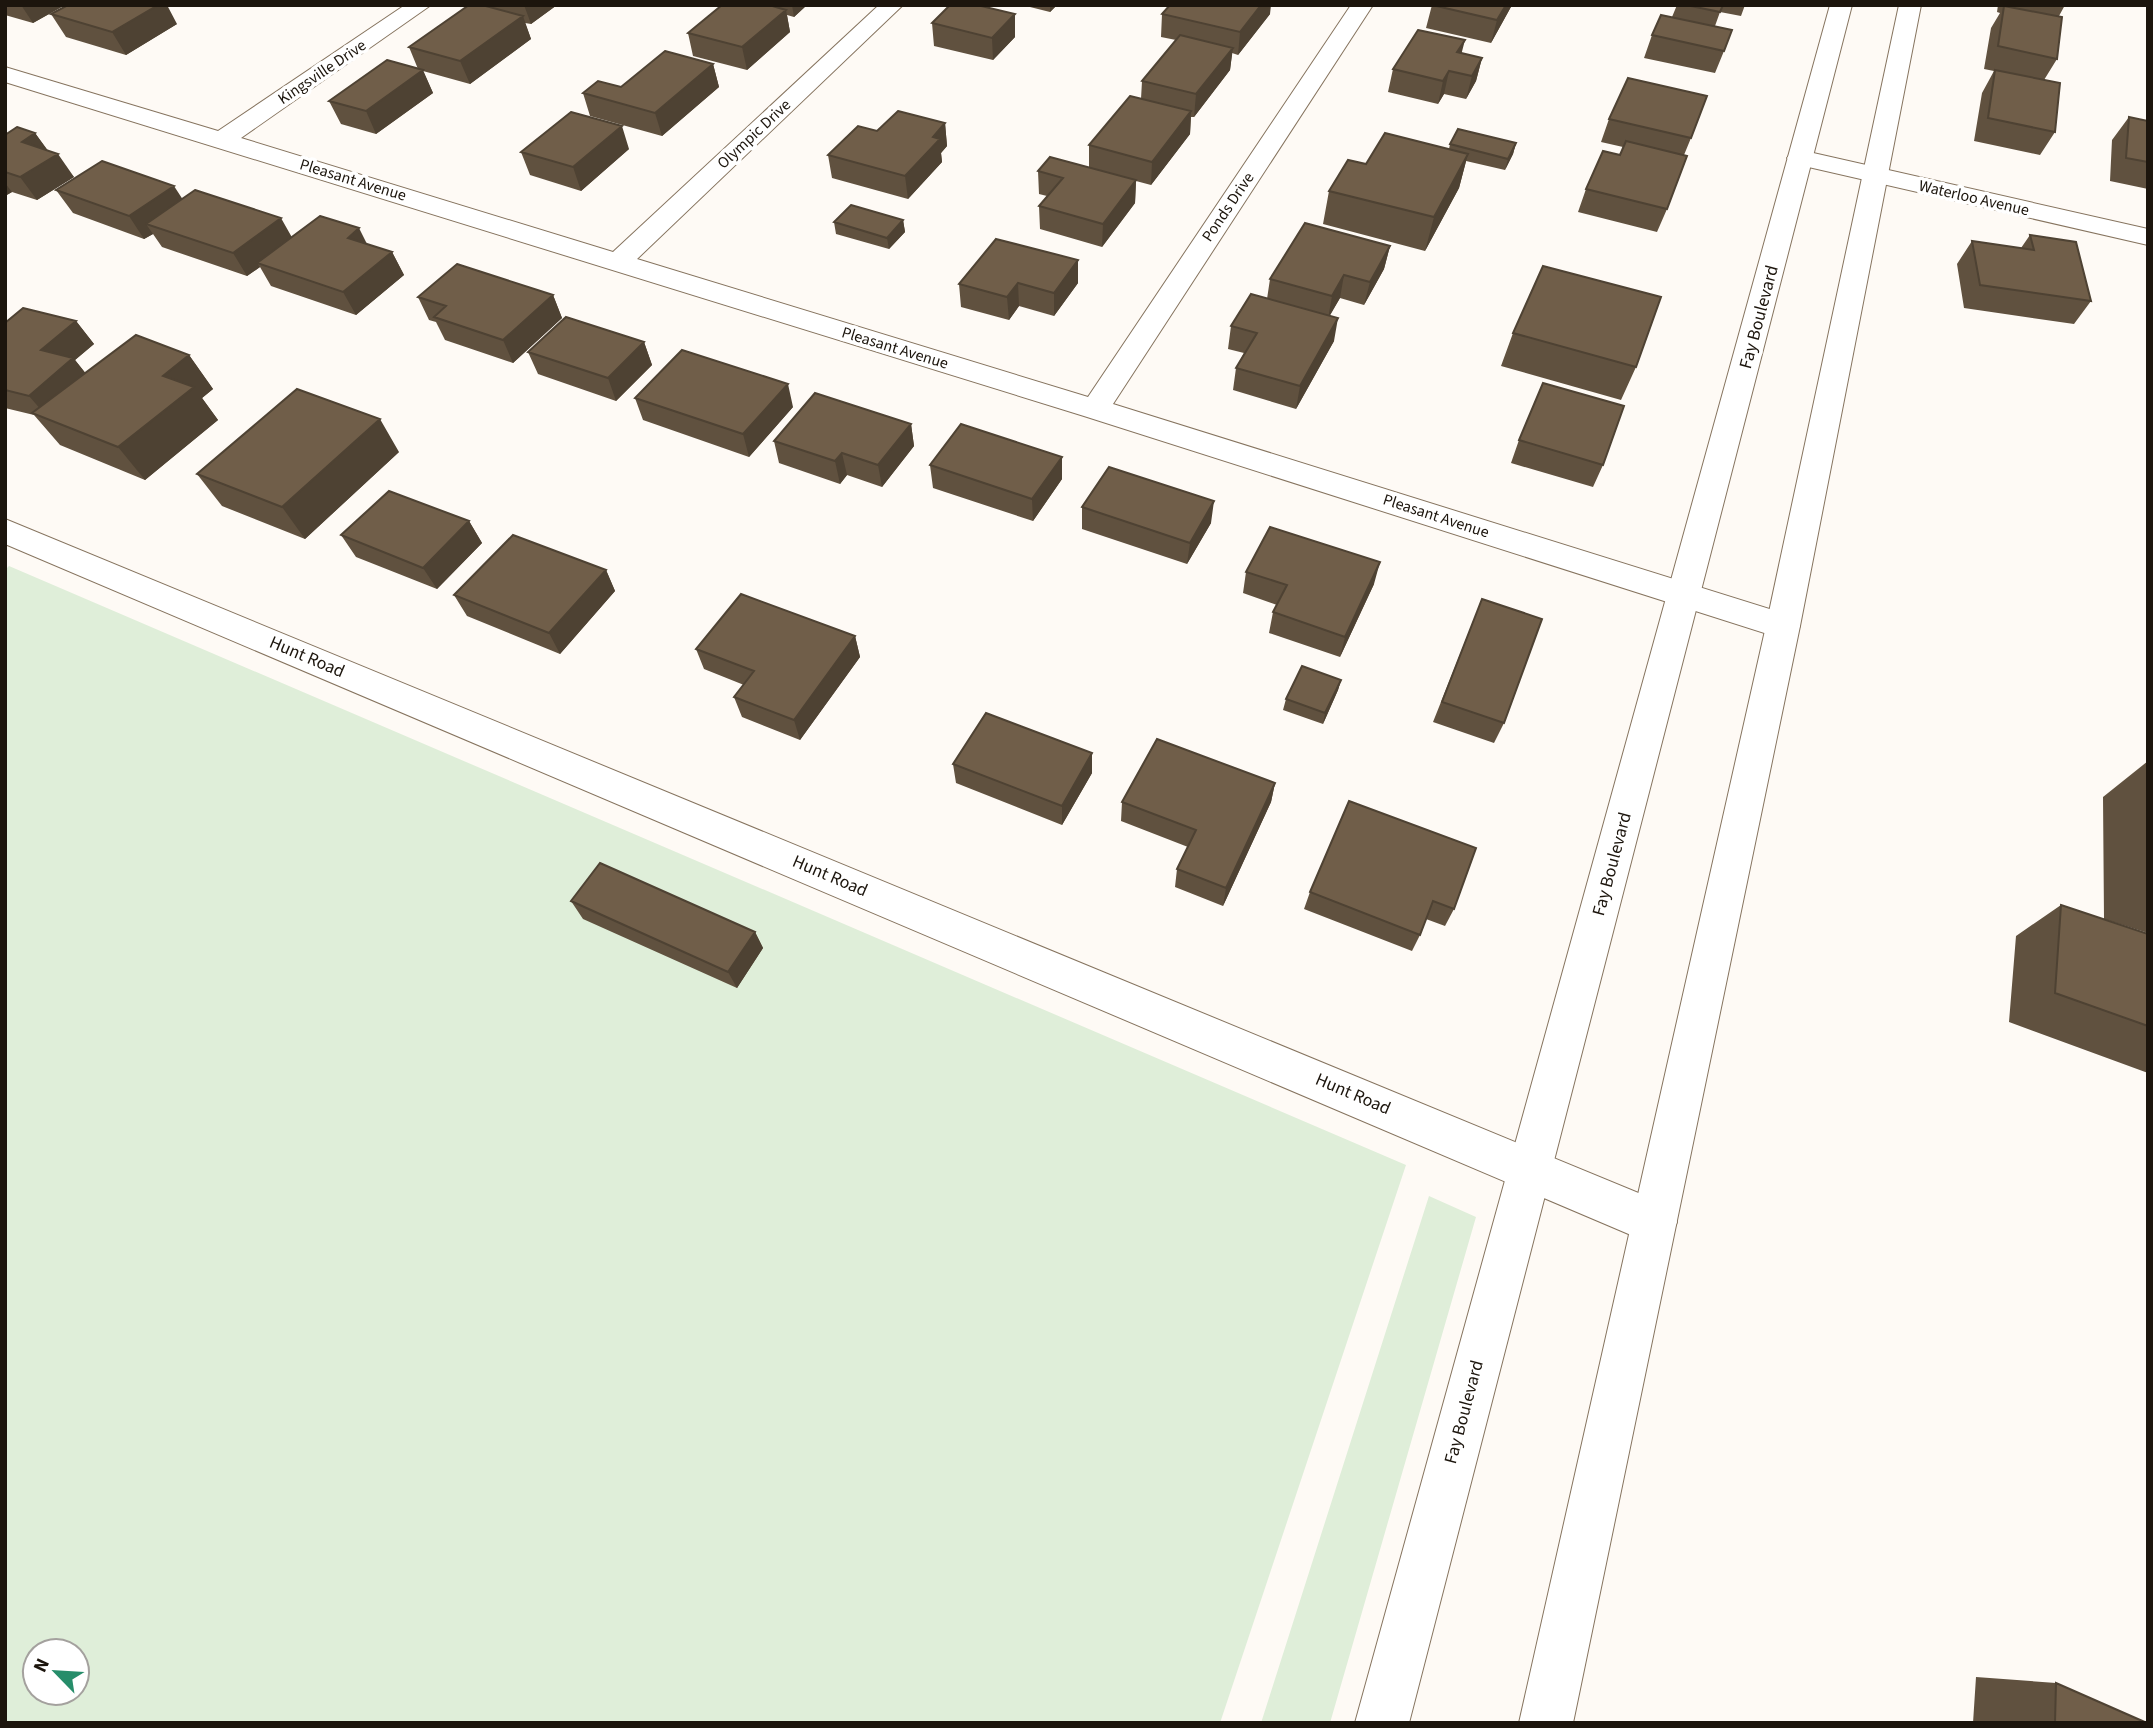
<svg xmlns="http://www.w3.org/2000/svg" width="2153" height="1728" font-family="'Source Sans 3',sans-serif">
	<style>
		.green { fill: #dfeed9; fill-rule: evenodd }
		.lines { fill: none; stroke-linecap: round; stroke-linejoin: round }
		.minor-casing { stroke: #86745f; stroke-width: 2 }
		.major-casing { stroke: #86745f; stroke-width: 2 }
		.minor { fill: #fff; fill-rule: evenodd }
		.major { fill: #fff; fill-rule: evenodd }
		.wall { fill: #60513f }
		.shaded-wall { fill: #4e4233 }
		.building { fill: #705e49; stroke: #4e4233; stroke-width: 2 }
		.labels { text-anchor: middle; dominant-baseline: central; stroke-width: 7; stroke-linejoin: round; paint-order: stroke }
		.far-street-label { font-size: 16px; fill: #1c150d; stroke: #fff }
		.street-label { font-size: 18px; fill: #1c150d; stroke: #fff }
	</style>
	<rect width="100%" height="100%" fill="#fefaf5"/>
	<path class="green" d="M 9,566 L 1406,1165 L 1220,1723 L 5,1723 L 5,570 ZM 35,1651 L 77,1651 L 77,1693 L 35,1693 Z
		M 1429,1196 L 1476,1217 L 1330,1723 L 1261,1723 Z"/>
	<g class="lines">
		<defs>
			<path id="minor" d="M 405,5 L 431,5 L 241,138 L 613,252 L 879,5 L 903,5 L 637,259 L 1088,397 L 1351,5 L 1373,5 L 1113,404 L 1795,617 L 1800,626 L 1795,635 L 1783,639 L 1084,416 L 5,82 L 5,67 L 218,131 Z
				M 1800,150 L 2148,229 L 2148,245 L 1791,163 L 1787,158 L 1791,153 Z
				M 5,519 L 1670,1206 L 1677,1222 L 1670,1238 L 1654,1245 L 1638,1238 L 5,544 Z"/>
			<path id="major" d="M 1830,5 L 1852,5 L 1409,1723 L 1355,1723 Z
				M 1899,5 L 1921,5 L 1800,626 L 1573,1723 L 1519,1723 L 1766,626 Z"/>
		</defs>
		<use href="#minor" class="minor-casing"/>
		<use href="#major" class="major-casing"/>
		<use href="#minor" class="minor"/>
		<use href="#major" class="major"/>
	</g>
	<path class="wall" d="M 5,5 L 65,5 L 33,23 L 5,15 Z
		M 488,5 L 557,5 L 531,24 L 525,23 L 531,39 L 470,84 L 423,71 L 433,93 L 376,134 L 341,124 L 329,101 L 418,69 L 409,47 L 489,7 Z
		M 722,5 L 807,5 L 794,17 L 787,15 L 790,32 L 747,70 L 693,56 L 688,33 Z
		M 1022,5 L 1057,5 L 1050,12 Z
		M 1432,5 L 1512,5 L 1491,43 L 1426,28 Z
		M 1677,5 L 1745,5 L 1741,16 L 1720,12 L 1715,26 L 1724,51 L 1715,73 L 1644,58 L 1652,35 L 1672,17 Z
		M 1998,5 L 2065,5 L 2059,16 L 2057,59 L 2044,80 L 2055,132 L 2040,155 L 1974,141 L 1982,93 L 1994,71 L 1984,69 L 1991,28 L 2000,13 L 1997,12 Z
		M 51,14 L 177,24 L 126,55 L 66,37 Z
		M 1015,14 L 1015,37 L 993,60 L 934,46 L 932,23 Z
		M 1162,14 L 1270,14 L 1238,55 L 1232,53 L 1230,70 L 1194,117 L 1191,117 L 1190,134 L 1151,185 L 1136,181 L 1135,203 L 1102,247 L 1040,229 L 1039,206 L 1047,196 L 1039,194 L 1038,171 L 1089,167 L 1089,145 L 1141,99 L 1142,81 L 1176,40 L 1161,37 Z
		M 1461,53 L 1482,58 L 1476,81 L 1466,99 L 1444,94 L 1438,104 L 1388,92 L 1393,69 Z
		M 713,64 L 719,87 L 662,136 L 590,116 L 583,93 L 621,87 Z
		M 2129,117 L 2148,121 L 2148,189 L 2110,181 L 2112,140 Z
		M 1609,119 L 1691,138 L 1684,155 L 1667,209 L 1657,232 L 1578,212 L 1586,189 L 1620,155 L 1623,147 L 1601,142 Z
		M 945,123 L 947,146 L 941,153 L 942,162 L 908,199 L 832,178 L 828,155 L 877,131 Z
		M 35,133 L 47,150 L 74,177 L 37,200 L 12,192 L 5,196 L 5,135 Z
		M 1516,143 L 1513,154 L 1505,170 L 1466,161 L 1459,188 L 1425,251 L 1323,224 L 1329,191 L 1366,164 L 1449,149 L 1450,144 Z
		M 629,149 L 581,191 L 530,175 L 521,152 Z
		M 56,190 L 182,199 L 291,237 L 367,244 L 392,252 L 404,275 L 356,315 L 271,286 L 260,267 L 247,276 L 162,247 L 153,234 L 144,239 L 73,213 Z
		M 903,220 L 905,232 L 889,249 L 836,234 L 834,222 Z
		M 2030,235 L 2091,301 L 2074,324 L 1964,308 L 1957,264 L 1972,241 L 2021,248 Z
		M 1390,246 L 1384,269 L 1364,305 L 1340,298 L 1329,316 L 1334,341 L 1296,409 L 1233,390 L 1236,368 L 1244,353 L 1228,349 L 1231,326 L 1267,299 L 1270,279 Z
		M 1078,260 L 1078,283 L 1054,316 L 1019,306 L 1009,320 L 961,307 L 959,284 Z
		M 553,295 L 562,318 L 513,363 L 445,340 L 436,322 L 429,320 L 418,297 Z
		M 76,321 L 94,344 L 75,360 L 85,373 L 189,355 L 213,389 L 202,398 L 218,420 L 145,480 L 60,445 L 34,415 L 5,408 L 5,323 Z
		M 1513,333 L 1636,367 L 1621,400 L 1501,366 Z
		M 644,342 L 652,365 L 616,401 L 538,374 L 528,352 Z
		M 635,398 L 793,407 L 749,457 L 643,420 Z
		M 911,424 L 914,446 L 882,487 L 847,475 L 840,484 L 779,463 L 774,441 Z
		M 1519,440 L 1603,465 L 1593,487 L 1511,463 Z
		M 399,452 L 305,539 L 222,506 L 197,474 Z
		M 930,465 L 1062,479 L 1033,521 L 933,488 Z
		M 1082,507 L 1211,523 L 1187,564 L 1082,529 Z
		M 469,521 L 482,543 L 437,589 L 356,557 L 341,535 Z
		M 606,570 L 615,591 L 560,654 L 467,616 L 454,595 Z
		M 1246,572 L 1374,584 L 1340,657 L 1269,633 L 1273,612 L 1277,605 L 1243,593 Z
		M 1482,599 L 1504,723 L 1494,743 L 1433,722 Z
		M 855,636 L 860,657 L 800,740 L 742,717 L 734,697 L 744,685 L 704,669 L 696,649 Z
		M 1341,680 L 1338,690 L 1323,724 L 1283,710 L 1286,699 Z
		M 2148,761 L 2148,933 L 2104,919 L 2103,797 Z
		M 953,764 L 1092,773 L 1062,825 L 956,783 Z
		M 1275,783 L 1271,802 L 1223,906 L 1175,887 L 1177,869 L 1188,847 L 1121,821 L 1122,802 Z
		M 1349,801 L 1454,909 L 1445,926 L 1426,919 L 1420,935 L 1412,951 L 1304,909 L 1310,892 Z
		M 571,901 L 755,932 L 763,948 L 737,988 L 583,919 Z
		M 2061,905 L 2148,934 L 2148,1073 L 2009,1022 L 2016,936 Z
		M 1976,1677 L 2056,1683 L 2147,1723 L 1973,1723 Z"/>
	<path class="shaded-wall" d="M 21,5 L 65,5 L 33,23 Z
		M 158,5 L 167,5 L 177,24 L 126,55 L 112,32 Z
		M 524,5 L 557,5 L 531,24 Z
		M 792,5 L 807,5 L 794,17 Z
		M 1050,5 L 1057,5 L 1050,12 Z
		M 1261,5 L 1271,5 L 1270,14 L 1238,55 L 1240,32 Z
		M 1506,5 L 1512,5 L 1491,43 L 1497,20 Z
		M 786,10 L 790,32 L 747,70 L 742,47 Z
		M 1015,14 L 1015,37 L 993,60 L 992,38 Z
		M 523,16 L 531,39 L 470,84 L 460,61 Z
		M 1465,40 L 1459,63 L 1457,52 Z
		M 1233,48 L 1230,70 L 1194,117 L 1196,94 Z
		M 1482,58 L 1476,81 L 1466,99 L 1472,76 Z
		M 713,64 L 719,87 L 662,136 L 655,113 Z
		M 423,70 L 433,93 L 376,134 L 366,111 Z
		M 1449,71 L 1444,94 L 1438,104 L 1443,81 Z
		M 1191,111 L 1190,134 L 1151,185 L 1152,162 Z
		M 945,123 L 947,146 L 941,153 L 942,162 L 908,199 L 905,176 L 933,137 Z
		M 622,126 L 629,149 L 581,191 L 573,167 Z
		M 35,133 L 52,156 L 22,142 Z
		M 1516,143 L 1513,154 L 1505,170 L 1508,159 Z
		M 58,154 L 74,177 L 37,200 L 20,177 Z
		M 1468,154 L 1459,188 L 1425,251 L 1434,217 Z
		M 1136,180 L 1135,203 L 1102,247 L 1103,224 Z
		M 5,183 L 12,192 L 5,196 Z
		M 174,186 L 189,209 L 146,224 L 153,234 L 144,239 L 129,216 Z
		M 281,218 L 294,241 L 257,263 L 260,267 L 247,276 L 233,253 Z
		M 903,220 L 905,232 L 889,249 L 887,238 Z
		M 359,228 L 371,252 L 348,238 Z
		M 1390,246 L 1384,269 L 1364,305 L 1370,282 Z
		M 392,252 L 404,275 L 356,315 L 343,292 Z
		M 1078,260 L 1078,283 L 1054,316 L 1054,293 Z
		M 1344,275 L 1340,298 L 1328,319 L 1332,296 Z
		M 1018,283 L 1019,306 L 1009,320 L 1007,297 Z
		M 553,295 L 562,318 L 513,363 L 503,340 Z
		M 1338,318 L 1334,341 L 1296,409 L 1300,386 Z
		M 76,321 L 94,344 L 75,360 L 92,381 L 49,419 L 29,396 L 41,350 Z
		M 644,342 L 652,365 L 616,401 L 608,378 Z
		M 189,355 L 213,389 L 202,398 L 218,420 L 145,480 L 118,447 L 163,376 Z
		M 788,384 L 793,407 L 749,457 L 743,434 Z
		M 380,419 L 399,452 L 305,539 L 282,507 Z
		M 911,424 L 914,446 L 882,487 L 878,465 Z
		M 842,453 L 847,475 L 840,484 L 835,461 Z
		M 1062,457 L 1062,479 L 1033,521 L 1032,499 Z
		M 1214,501 L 1211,523 L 1187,564 L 1190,543 Z
		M 469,521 L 482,543 L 437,589 L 423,568 Z
		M 1380,562 L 1374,584 L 1340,657 L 1345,637 Z
		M 606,570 L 615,591 L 560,654 L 549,633 Z
		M 855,636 L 860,657 L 800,740 L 794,720 Z
		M 1341,680 L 1338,690 L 1323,724 L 1325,713 Z
		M 1092,753 L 1092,773 L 1062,825 L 1062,806 Z
		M 1275,783 L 1271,802 L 1223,906 L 1226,888 Z
		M 755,932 L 763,948 L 737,988 L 728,972 Z"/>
	<path class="building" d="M 68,5 L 158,5 L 112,32 L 51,14 Z
		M 469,5 L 482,5 L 523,16 L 460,61 L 409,47 Z
		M 722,5 L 769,5 L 786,10 L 742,47 L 688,33 Z
		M 950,5 L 977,5 L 1015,14 L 992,38 L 932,23 Z
		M 1170,5 L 1261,5 L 1240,32 L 1162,14 Z
		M 1432,5 L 1506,5 L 1497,20 Z
		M 1686,5 L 1723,5 L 1720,12 Z
		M 2004,6 L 2062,17 L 2057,59 L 1998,46 Z
		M 1661,15 L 1732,30 L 1724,51 L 1652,35 Z
		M 1418,30 L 1465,40 L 1457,52 L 1482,58 L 1472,76 L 1449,71 L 1443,81 L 1393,69 Z
		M 1180,35 L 1233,48 L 1196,94 L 1142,81 Z
		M 665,51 L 713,64 L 655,113 L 583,93 L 598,81 L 621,87 Z
		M 387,60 L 423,70 L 366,111 L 329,101 Z
		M 1995,70 L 2060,83 L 2055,132 L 1988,118 Z
		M 1628,78 L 1707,96 L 1691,138 L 1609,119 Z
		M 1130,96 L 1191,111 L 1152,162 L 1089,145 Z
		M 898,111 L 945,123 L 933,137 L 940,139 L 905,176 L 828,155 L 858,126 L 877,131 Z
		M 571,112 L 622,126 L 573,167 L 521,152 Z
		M 2129,117 L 2148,121 L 2148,162 L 2126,158 Z
		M 17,127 L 35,133 L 22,142 L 58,154 L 20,177 L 5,172 L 5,135 Z
		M 1458,129 L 1516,143 L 1508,159 L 1450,144 Z
		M 1385,133 L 1468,154 L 1434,217 L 1329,191 L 1348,160 L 1366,164 Z
		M 1626,141 L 1687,156 L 1667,209 L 1586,189 L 1603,151 L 1620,155 Z
		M 1050,157 L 1136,180 L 1103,224 L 1039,206 L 1063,178 L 1038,171 Z
		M 102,161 L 174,186 L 129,216 L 56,190 Z
		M 195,190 L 281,218 L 233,253 L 146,224 Z
		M 851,205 L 903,220 L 887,238 L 834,222 Z
		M 320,216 L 359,228 L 348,238 L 392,252 L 343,292 L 257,263 Z
		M 1305,223 L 1390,246 L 1370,282 L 1344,275 L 1332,296 L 1270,279 Z
		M 2030,235 L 2076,242 L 2091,301 L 1980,285 L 1972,241 L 2034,250 Z
		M 996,239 L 1078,260 L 1054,293 L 1018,283 L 1007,297 L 959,284 Z
		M 457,264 L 553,295 L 503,340 L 434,317 L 446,306 L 418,297 Z
		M 1543,266 L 1661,297 L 1636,367 L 1513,333 Z
		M 1251,294 L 1338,318 L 1300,386 L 1236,368 L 1257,333 L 1231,326 Z
		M 23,308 L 76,321 L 41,350 L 73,358 L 29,396 L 5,390 L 5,323 Z
		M 566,317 L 644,342 L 608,378 L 528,352 Z
		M 136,335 L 189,355 L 163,376 L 194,387 L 118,447 L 32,413 Z
		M 682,350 L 788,384 L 743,434 L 635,398 Z
		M 1543,383 L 1624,406 L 1603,465 L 1519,440 Z
		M 297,389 L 380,419 L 282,507 L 197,474 Z
		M 815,393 L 911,424 L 878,465 L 842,453 L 835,461 L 774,441 Z
		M 961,424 L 1062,457 L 1032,499 L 930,465 Z
		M 1109,467 L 1214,501 L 1190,543 L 1082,507 Z
		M 389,491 L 469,521 L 423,568 L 341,535 Z
		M 1270,527 L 1380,562 L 1345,637 L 1273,612 L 1287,585 L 1246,572 Z
		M 513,535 L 606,570 L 549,633 L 454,595 Z
		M 741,594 L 855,636 L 794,720 L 734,697 L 754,671 L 696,649 Z
		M 1482,599 L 1542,619 L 1504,723 L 1442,702 Z
		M 1302,666 L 1341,680 L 1325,713 L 1286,699 Z
		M 986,713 L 1092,753 L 1062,806 L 953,764 Z
		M 1157,739 L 1275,783 L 1226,888 L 1177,869 L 1196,830 L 1122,802 Z
		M 1349,801 L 1476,848 L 1454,909 L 1433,901 L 1420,935 L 1310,892 Z
		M 600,863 L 755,932 L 728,972 L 571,901 Z
		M 2061,905 L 2148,934 L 2148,1026 L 2055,993 Z
		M 2056,1683 L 2147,1723 L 2055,1723 Z"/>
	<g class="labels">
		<g class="far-street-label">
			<text transform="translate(322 72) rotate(-34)">Kingsville Drive</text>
			<text transform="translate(754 134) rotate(-43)">Olympic Drive</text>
			<text transform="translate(353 180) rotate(17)">Pleasant Avenue</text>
			<text transform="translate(1974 198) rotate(13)">Waterloo Avenue</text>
			<text transform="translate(1228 207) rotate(-56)">Ponds Drive</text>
			<text transform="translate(895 348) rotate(17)">Pleasant Avenue</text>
			<text transform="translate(1436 516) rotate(18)">Pleasant Avenue</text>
		</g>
		<g class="street-label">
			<text transform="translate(1759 317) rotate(-75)">Fay Boulevard</text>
			<text transform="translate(307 657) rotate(23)">Hunt Road</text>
			<text transform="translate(1612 864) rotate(-75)">Fay Boulevard</text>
			<text transform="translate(830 876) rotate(23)">Hunt Road</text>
			<text transform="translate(1353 1094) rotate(23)">Hunt Road</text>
			<text transform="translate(1464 1412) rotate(-75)">Fay Boulevard</text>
		</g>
	</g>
	<rect width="2153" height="1728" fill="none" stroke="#1c150d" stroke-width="14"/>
	<g transform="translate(56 1672) rotate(295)"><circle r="33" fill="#ffffff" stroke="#a4a19e" stroke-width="2"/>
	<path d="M0-5L12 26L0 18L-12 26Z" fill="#268d6a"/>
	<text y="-10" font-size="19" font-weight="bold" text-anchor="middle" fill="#1c150d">N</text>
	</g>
</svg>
